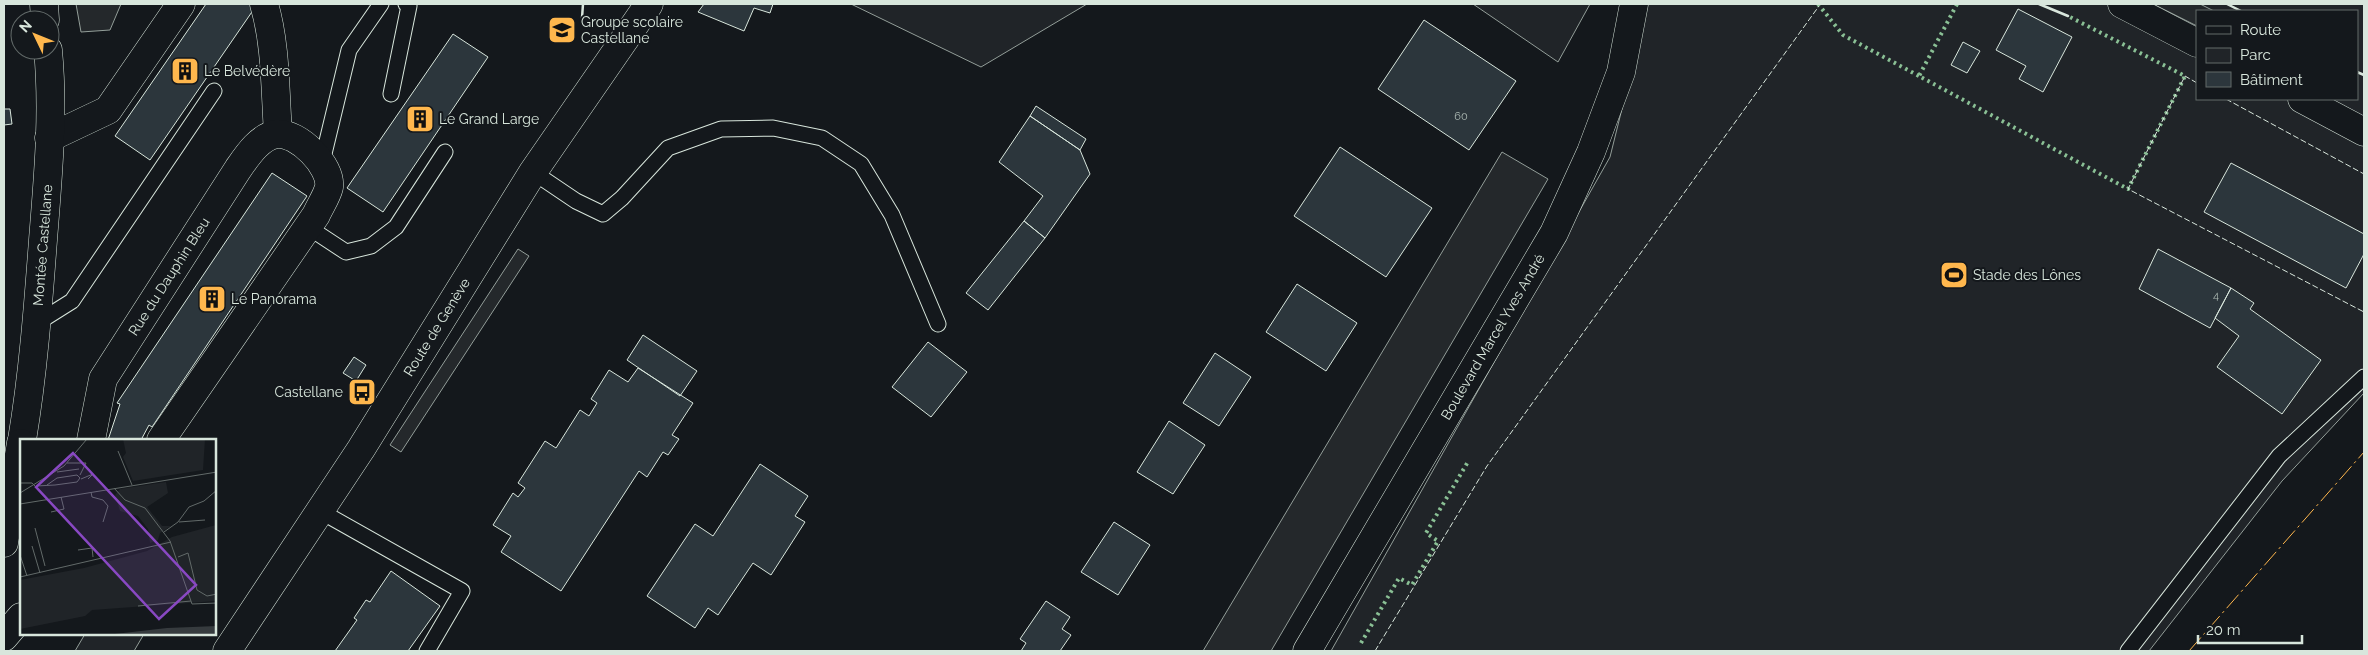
<svg xmlns="http://www.w3.org/2000/svg" width="2368" height="655" font-family="Raleway,sans-serif">
	<style>
		.green { fill: #202428; stroke: #939e99; fill-rule: evenodd }
		.parking { fill: #24282b; stroke: #939e99 }
		.building { fill: #2c363c; stroke: #d8e6dc }
		.lines { fill: none; stroke-linecap: round; stroke-linejoin: round }
		.service-casing { stroke: #d8e6dc; stroke-width: 17 }
		.minor-casing { stroke: #d8e6dc; stroke-width: 29 }
		.tertiary-casing { stroke: #d8e6dc; stroke-width: 29 }
		.primary-casing { stroke: #d8e6dc; stroke-width: 29 }
		.service { stroke: #14181c; stroke-width: 15 }
		.minor { stroke: #14181c; stroke-width: 28 }
		.tertiary { stroke: #14181c; stroke-width: 28 }
		.primary { stroke: #14181c; stroke-width: 28 }
		.hedge { stroke: #8ac095; stroke-width: 4; stroke-dasharray: 2.5 4; stroke-linecap: butt }
		.fence { stroke: #d8e6dc; stroke-width: 1; stroke-dasharray: 6 2.5; stroke-linecap: butt }
		.wall { stroke: #d8e6dc; stroke-width: 2.5 }
		.power { stroke: #ffb74d; stroke-width: 1; stroke-dasharray: 18 4 2.5 4; stroke-linecap: butt }
		.labels { text-anchor: middle; dominant-baseline: central; stroke-width: 4; stroke-linejoin: round; paint-order: stroke }
		.number-label { font-size: 11px; fill: #adbab4 }
		.poi-label { font-size: 14px; fill: #d8e6dc; stroke: #14181c; text-anchor: start }
		.street-label { font-size: 14px; fill: #d8e6dc; stroke: #14181c }
		.inset-road { fill: none; stroke: #626a69; stroke-width: 1 }
		.view { fill: #8948c3; fill-opacity: 0.15; stroke: #8948c3; stroke-width: 2.5 }
		.inset-edge { fill: none; stroke: #d8e6dc; stroke-width: 2.5 }
	</style>
	<rect width="100%" height="100%" fill="#14181c"/>
	<path class="green" d="M 851,4 L 1087,4 L 981,67 Z
		M 1473,4 L 1590,4 L 1558,62 Z
		M 1648,4 L 2364,4 L 2364,393 L 2282,481 L 2149,651 L 1331,651 L 1610,157 ZM 2197,11 L 2357,11 L 2357,99 L 2197,99 Z
		M 85,634 L 144,634 L 134,651 L 75,651 Z"/>
	<path class="parking" d="M 76,4 L 121,4 L 110,30 L 81,32 Z
		M 2153,4 L 2200,4 L 2214,11 L 2197,11 L 2197,26 Z
		M 1502,152 L 1548,179 L 1271,651 L 1203,651 Z
		M 518,249 L 529,256 L 401,452 L 390,445 Z"/>
	<path class="building" d="M 206,4 L 253,4 L 256,6 L 150,160 L 115,136 Z
		M 704,4 L 773,4 L 770,13 L 754,8 L 744,31 L 698,12 Z
		M 2018,9 L 2072,37 L 2043,92 L 2019,79 L 2026,66 L 1996,50 Z
		M 1424,20 L 1516,81 L 1469,150 L 1378,89 Z
		M 453,34 L 488,57 L 383,212 L 347,188 Z
		M 1963,42 L 1980,51 L 1967,73 L 1951,65 Z
		M 1036,106 L 1086,139 L 1080,150 L 1030,116 Z
		M 4,109 L 10,109 L 12,124 L 4,125 Z
		M 1030,116 L 1080,150 L 1090,174 L 1045,238 L 1024,221 L 1043,196 L 999,162 Z
		M 1340,147 L 1432,208 L 1386,277 L 1294,216 Z
		M 2231,163 L 2364,234 L 2364,254 L 2346,288 L 2204,212 Z
		M 272,173 L 307,196 L 152,427 L 149,425 L 141,440 L 108,440 L 120,404 L 117,403 Z
		M 1024,221 L 1045,238 L 988,310 L 966,293 Z
		M 2158,249 L 2231,288 L 2210,328 L 2139,289 Z
		M 1297,284 L 1357,323 L 1326,371 L 1266,332 Z
		M 2231,288 L 2254,303 L 2250,309 L 2321,360 L 2282,414 L 2217,367 L 2239,336 L 2215,318 Z
		M 643,335 L 697,371 L 680,396 L 627,360 Z
		M 928,342 L 967,372 L 931,417 L 892,387 Z
		M 1215,353 L 1251,377 L 1219,426 L 1183,403 Z
		M 354,357 L 366,365 L 356,381 L 343,373 Z
		M 638,368 L 693,403 L 672,435 L 679,439 L 668,455 L 663,452 L 647,477 L 639,471 L 561,591 L 501,552 L 511,536 L 493,525 L 513,493 L 518,497 L 525,488 L 518,483 L 545,441 L 556,448 L 580,410 L 589,416 L 597,403 L 591,399 L 609,370 L 628,382 Z
		M 1169,421 L 1205,445 L 1173,494 L 1137,472 Z
		M 760,464 L 808,496 L 795,516 L 805,522 L 771,575 L 753,563 L 718,615 L 708,608 L 695,628 L 647,596 L 695,524 L 713,536 Z
		M 1114,522 L 1150,545 L 1118,595 L 1081,572 Z
		M 391,571 L 440,606 L 408,651 L 335,651 L 357,620 L 354,618 L 366,600 L 370,602 Z
		M 1046,601 L 1070,617 L 1062,629 L 1071,635 L 1060,651 L 1021,651 L 1026,643 L 1020,639 Z"/>
	<g class="lines">
		<defs>
			<path id="service" d="M 391,94 L 409,6 L 406,4
				M 322,162 L 349,50 L 381,4
				M 533,172 L 576,201 L 603,214 L 622,198 L 668,148 L 721,129 L 773,128 L 822,138 L 861,164 L 892,215 L 938,324
				M 308,227 L 346,252 L 371,246 L 396,227 L 445,152
				M 37,323 L 72,301 L 214,91
				M 320,511 L 462,591 L 427,651
				M 2128,651 L 2279,456 L 2364,377"/>
			<g id="minor">
				<path d="M 264,4 C 276,44 275,91 278,133"/>
				<path d="M 2122,4 L 2197,43"/>
				<path d="M 2302,99 L 2364,132"/>
				<path d="M 49,138 L 108,110 L 181,4"/>
				<path id="s1" d="M 91,440 L 103,379 L 238,169 C 247,156 260,136 277,134 C 298,132 332,166 329,187 C 327,196 320,206 316,215 L 161,440"/>
				<path d="M 4,637 L 21,617"/>
				<path id="s2" d="M 1307,651 L 1554,233 L 1591,152 L 1621,72 L 1634,4"/>
			</g>
			<g id="tertiary">
				<path d="M 44,4 L 45,20"/>
				<path id="s3" d="M 22,440 C 33,374 38,307 43,240 C 48,177 54,113 48,50"/>
				<path d="M 4,543 L 21,443"/>
			</g>
			<g id="primary">
				<path id="s4" d="M 227,651 L 361,449 L 533,172 L 649,4"/>
			</g>
		</defs>
		<use href="#service" class="service-casing"/>
		<use href="#minor" class="minor-casing"/>
		<use href="#tertiary" class="tertiary-casing"/>
		<use href="#primary" class="primary-casing"/>
		<use href="#service" class="service"/>
		<use href="#minor" class="minor"/>
		<use href="#tertiary" class="tertiary"/>
		<use href="#primary" class="primary"/>
		<path class="hedge" d="M 1818,4 L 1843,35 L 1919,76
			M 1957,4 L 1919,76 L 2128,189 L 2185,76 L 2068,16
			M 1361,643 L 1399,578 L 1412,585 L 1438,541 L 1426,533 L 1469,460"/>
		<path class="fence" d="M 2197,83 L 2185,76 L 2128,189 L 2364,312
			M 2226,99 L 2364,174
			M 1375,651 L 1487,466 L 1819,6"/>
		<path class="wall" d="M 2039,4 L 2068,16
			M 2227,4 L 2241,11
			M 582,18 L 583,4
			M 2357,72 L 2364,75"/>
		<path class="power" d="M 2189,651 L 2364,452"/>
	</g>
	<defs>
		<symbol id="school-square" viewBox="-11 -11 22 22"><rect x="-9" y="-9" width="18" height="18" rx="4" fill="#ffb74d" stroke="#14181c"/><path d="M0-5L7-2L0 1L-7-2ZM-4 1L0 2.5L4 1V4Q0 6-4 4Z" fill="#111"/></symbol>
		<symbol id="building-square" viewBox="-11 -11 22 22"><rect x="-9" y="-9" width="18" height="18" rx="4" fill="#ffb74d" stroke="#14181c"/><path d="M-4-6H4V6H1V3H-1V6H-4ZM-2.5-4.3h1.7v1.8h-1.7ZM.8-4.3h1.7v1.8H.8ZM-2.5-1h1.7V.8h-1.7ZM.8-1h1.7V.8H.8Z" fill="#111"/></symbol>
		<symbol id="stadium-square" viewBox="-11 -11 22 22"><rect x="-9" y="-9" width="18" height="18" rx="4" fill="#ffb74d" stroke="#14181c"/><path d="M0-5a6.5 5 0 1 0 0 10a6.5 5 0 1 0 0-10ZM-3.5-1.8h7v3.6h-7Z" fill="#111"/></symbol>
		<symbol id="bus-square" viewBox="-11 -11 22 22"><rect x="-9" y="-9" width="18" height="18" rx="4" fill="#ffb74d" stroke="#14181c"/><path d="M-5-6H5V4H4V6H2V4H-2V6H-4V4H-5ZM-3.5-4V0h7V-4ZM-3.5 1.2v1.5H-2V1.2ZM2 1.2v1.5H3.5V1.2Z" fill="#111"/></symbol>
	</defs>
	<g fill-rule="evenodd">
		<use href="#school-square" x="546" y="14" width="32" height="32"/>
		<use href="#building-square" x="169" y="55" width="32" height="32"/>
		<use href="#building-square" x="404" y="103" width="32" height="32"/>
		<use href="#stadium-square" x="1938" y="259" width="32" height="32"/>
		<use href="#building-square" x="196" y="283" width="32" height="32"/>
		<use href="#bus-square" x="346" y="376" width="32" height="32"/>
	</g>
	<g class="labels">
		<g class="number-label">
			<text x="1461" y="116">60</text>
			<text x="2216" y="295">4</text>
		</g>
		<g class="poi-label">
			<text x="581" y="22">Groupe scolaire<tspan x="581" dy="16">Castellane</tspan></text>
			<text x="204" y="71">Le Belvédère</text>
			<text x="439" y="119">Le Grand Large</text>
			<text x="1973" y="275">Stade des Lônes</text>
			<text x="231" y="299">Le Panorama</text>
			<text x="343" y="392" text-anchor="end">Castellane</text>
		</g>
		<g class="street-label">
			<text stroke="none"><textPath href="#s3" startOffset="196">Montée Castellane</textPath></text>
			<text stroke="none"><textPath href="#s1" startOffset="184">Rue du Dauphin Bleu</textPath></text>
			<text stroke="none"><textPath href="#s4" startOffset="386">Route de Genève</textPath></text>
			<text stroke="none"><textPath href="#s2" startOffset="365">Boulevard Marcel Yves André</textPath></text>
		</g>
	</g>
	<g transform="translate(20 439)">
		<rect width="196" height="196" fill="#14181c"/>
		<path d="M 103,0 L 185,0 L 183,31 L 113,42 L 103,18 L 106,14 ZM 146,43 L 148,54 L 127,68 L 142,87 L 151,87 L 140,94 L 138,101 L 130,104 L 128,90 L 118,77 L 100,72 L 95,56 L 100,50 ZM 196,86 L 196,162 L 72,171 L 65,177 L 0,190 L 0,141 L 64,129 L 127,112 L 152,98 Z" fill="#202428"/>
		<path d="M 197,187 L 196,196 L 86,196 L 147,189 Z" fill="#363b3e"/>
		<path class="inset-road" d="M 98,12 L 112,46M 47,24 L 66,24 L 60,36M 37,33 L 59,30M 61,40 L 73,35 L 68,40M 0,44 L 12,44 L 15,47M 16,47 L 35,46 L 57,43 L 60,39 L 57,36 L 37,39 L 27,46M 94,49 L 105,61 L 125,69 L 150,102 L 172,165 L 197,164M 71,53 L 72,58 L 83,61 L 88,67 L 83,83M 0,54 L 44,27 L 67,0M 0,65 L 197,33M 31,73 L 44,70 L 41,58M 159,83 L 185,81M 15,89 L 25,127M 144,93 L 158,83 L 169,68 L 184,62 L 197,51M 12,107 L 20,134M 58,111 L 72,109 L 73,118M 0,116 L 7,137M 158,118 L 168,114 L 177,151 L 187,157 L 197,155M 0,138 L 151,103M 118,167 L 171,162"/>
		<path class="view" d="M 53,14 L 176,146 L 139,180 L 16,48 Z"/>
		<rect width="196" height="196" class="inset-edge"/>
	</g>
	<rect width="2368" height="655" fill="none" stroke="#d8e6dc" stroke-width="10"/>
	<rect x="2196" y="10" width="162" height="90" fill="#14181c" stroke="#626a69"/>
	<rect x="2206" y="26" width="25" height="8" fill="#14181c" stroke="#626a69"/>
	<text x="2240" y="35" font-size="15" fill="#d8e6dc">Route</text>
	<rect x="2206" y="48" width="25" height="15" fill="#202428" stroke="#626a69"/>
	<text x="2240" y="60" font-size="15" fill="#d8e6dc">Parc</text>
	<rect x="2206" y="72" width="25" height="15" fill="#2c363c" stroke="#626a69"/>
	<text x="2240" y="85" font-size="15" fill="#d8e6dc">Bâtiment</text>
	<g transform="translate(35 35) rotate(313)"><circle r="24" fill="#14181c" stroke="#626a69"/>
	<path d="M0-4L9 19L0 12L-9 19Z" fill="#ffb74d"/>
	<text y="-8" font-size="14" font-weight="bold" text-anchor="middle" fill="#d8e6dc">N</text>
	</g>
	<path d="M2198 635v8h104v-8" fill="none" stroke="#d8e6dc" stroke-width="2.5"/>
	<text x="2206" y="635" font-size="15" fill="#d8e6dc" stroke="#14181c" stroke-width="4" paint-order="stroke">20 m</text>
</svg>
